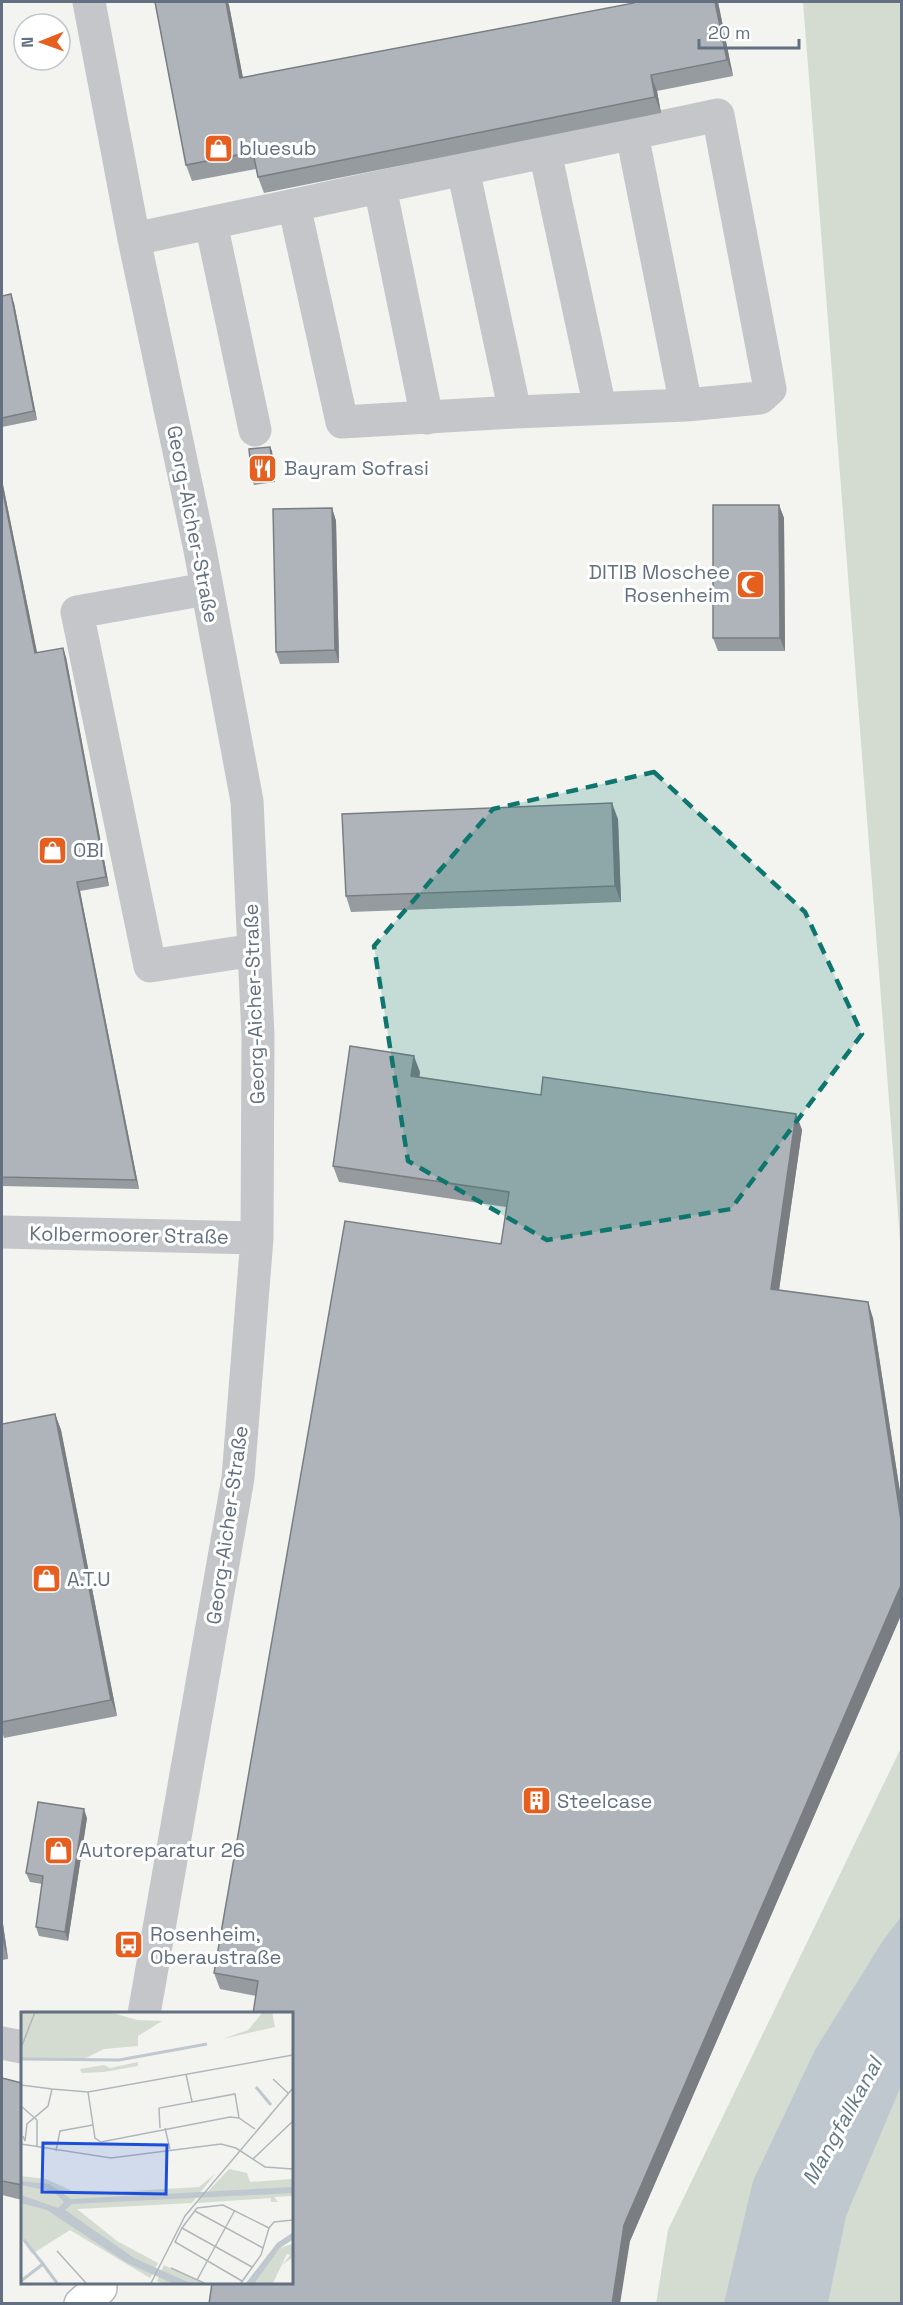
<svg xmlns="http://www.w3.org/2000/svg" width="903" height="2305" font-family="'Space Grotesk',sans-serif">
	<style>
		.green { fill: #d4dbd0 }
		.water { fill: #bfc8ce }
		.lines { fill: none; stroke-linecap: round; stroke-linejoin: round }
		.highway-casing { stroke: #b6b8bb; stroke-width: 36 }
		.minor { stroke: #c4c6ca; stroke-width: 33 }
		.highway { stroke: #fff; stroke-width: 33 }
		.wall { fill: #969b9f }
		.shaded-wall { fill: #7a7e82 }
		.building { fill: #aeb4b9; stroke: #7a7e82; stroke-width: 1.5 }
		.marked { fill: #0f766e; fill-opacity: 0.2; stroke: #0f766e; stroke-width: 4.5; stroke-dasharray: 12 8; stroke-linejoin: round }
		.labels { text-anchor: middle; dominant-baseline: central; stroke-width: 6; stroke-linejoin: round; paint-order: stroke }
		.poi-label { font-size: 20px; fill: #627081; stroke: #fff; text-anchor: start }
		.street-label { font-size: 20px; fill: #627081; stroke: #fff }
		.water-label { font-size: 21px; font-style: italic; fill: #637986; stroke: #fff }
		.inset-river { fill: none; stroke: #bfc8ce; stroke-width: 3 }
		.inset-road { fill: none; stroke: #b0b7bc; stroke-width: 1.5 }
		.view { fill: #1d4ed8; fill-opacity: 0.15; stroke: #1d4ed8; stroke-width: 3 }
		.inset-edge { fill: none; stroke: #627081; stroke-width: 3 }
	</style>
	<rect width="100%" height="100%" fill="#f3f4ef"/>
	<path class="green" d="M 803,2 L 901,2 L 901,1253 Z
		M 901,1748 L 901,2303 L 656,2304 L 668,2230 Z"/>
	<path class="water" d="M 901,1917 L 901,2086 L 846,2216 L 828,2303 L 724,2303 L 753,2181 L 815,2050 L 882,1942 Z"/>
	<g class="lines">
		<defs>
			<path id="highway" d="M 81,2304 L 100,2288"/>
		</defs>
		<use href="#highway" class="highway-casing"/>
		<path class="minor" d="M 89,2 L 134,239 L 200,550 L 247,801 L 258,1036 L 257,1238 L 238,1478 L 144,2014
			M 632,134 L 686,405
			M 545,152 L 600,408
			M 463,169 L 515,412
			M 380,187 L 427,418
			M 211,223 L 255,430
			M 134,239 L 718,115 L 770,389 L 760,398 L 686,405 L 515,412 L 342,422 L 294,205
			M 206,589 L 77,612 L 150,966 L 254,950
			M 2,1232 L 257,1238
			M 2,2043 L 22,2047"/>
		<use href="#highway" class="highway"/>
	</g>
	<path class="wall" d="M 718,2 L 733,76 L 657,91 L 661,113 L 264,193 L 258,177 L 256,169 L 192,181 L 186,165 L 229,5 L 243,78 Z
		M 2,296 L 14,303 L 37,420 L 2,427 Z
		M 270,447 L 272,451 L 275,482 L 254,485 L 252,480 Z
		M 2,480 L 37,653 L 66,657 L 109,886 L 80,891 L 139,1189 L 2,1186 Z
		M 779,505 L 784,518 L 785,651 L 718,651 L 713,638 Z
		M 332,508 L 336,521 L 339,663 L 280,664 L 276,652 Z
		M 618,819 L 621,902 L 351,912 L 346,896 Z
		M 420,1072 L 419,1078 L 541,1095 L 796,1114 L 802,1130 L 779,1290 L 873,1318 L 902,1505 L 902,1613 L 630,2241 L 256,1996 L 220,1989 L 214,1973 L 501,1244 L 506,1207 L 339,1182 L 333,1166 Z
		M 55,1414 L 61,1430 L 117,1716 L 4,1738 L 2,1731 L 2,1424 Z
		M 87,1818 L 68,1941 L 39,1936 L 36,1927 L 42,1884 L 30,1882 L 26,1873 Z
		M 2,1917 L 8,1959 L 2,1960 Z
		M 2,2078 L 22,2083 L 22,2200 L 2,2195 Z"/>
	<path class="shaded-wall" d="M 226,2 L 228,2 L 229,5 L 246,94 L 240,78 Z
		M 715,2 L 718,2 L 733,76 L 727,60 Z
		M 651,75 L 657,91 L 661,113 L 655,97 Z
		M 11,294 L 14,303 L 37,420 L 34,411 Z
		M 270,447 L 272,451 L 275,482 L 274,478 Z
		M 2,480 L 39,662 L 35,653 L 2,487 Z
		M 779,505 L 784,518 L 785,651 L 780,638 Z
		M 332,508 L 336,521 L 339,663 L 335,650 Z
		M 63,648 L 66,657 L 109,886 L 106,877 Z
		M 612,803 L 618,819 L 621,902 L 615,886 Z
		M 77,882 L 80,891 L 139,1189 L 136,1180 Z
		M 414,1056 L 420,1072 L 417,1092 L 411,1076 Z
		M 796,1114 L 802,1130 L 777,1304 L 771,1289 Z
		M 868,1302 L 873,1318 L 902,1505 L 902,1527 Z
		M 55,1414 L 61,1430 L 117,1716 L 111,1700 Z
		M 902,1583 L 902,1613 L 630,2241 L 620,2304 L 612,2304 L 624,2225 Z
		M 84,1809 L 87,1818 L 68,1941 L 65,1932 Z
		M 2,1917 L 8,1959 L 2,1938 Z"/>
	<path class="building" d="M 155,2 L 226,2 L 240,78 L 634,3 L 634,2 L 715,2 L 727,60 L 651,75 L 655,97 L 258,177 L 253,152 L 186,165 Z
		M 11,294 L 34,411 L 2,418 L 2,296 Z
		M 270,447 L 274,478 L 252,480 L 249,449 Z
		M 2,487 L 35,653 L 63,648 L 106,877 L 77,882 L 136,1180 L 2,1177 Z
		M 713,505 L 779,505 L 780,638 L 713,638 Z
		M 332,508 L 335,650 L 276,652 L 273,509 Z
		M 612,803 L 615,886 L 346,896 L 342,814 Z
		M 350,1046 L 414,1056 L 411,1076 L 541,1095 L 543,1077 L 796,1114 L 771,1289 L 868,1302 L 902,1527 L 902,1583 L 624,2225 L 612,2304 L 209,2304 L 212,2283 L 291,2283 L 291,2014 L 253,2014 L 258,1981 L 214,1973 L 345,1221 L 501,1244 L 509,1192 L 333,1166 Z
		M 55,1414 L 111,1700 L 2,1722 L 2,1424 Z
		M 38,1802 L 84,1809 L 65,1932 L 36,1927 L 43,1876 L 26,1873 Z
		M 2,2078 L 22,2083 L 22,2185 L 2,2181 Z"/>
	<path class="marked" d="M 654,772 L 805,912 L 862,1034 L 731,1209 L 547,1240 L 408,1161 L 374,946 L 493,809 Z"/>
	<defs>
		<symbol id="shop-square" viewBox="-11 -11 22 22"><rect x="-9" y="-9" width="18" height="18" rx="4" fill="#e65f1e" stroke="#fff"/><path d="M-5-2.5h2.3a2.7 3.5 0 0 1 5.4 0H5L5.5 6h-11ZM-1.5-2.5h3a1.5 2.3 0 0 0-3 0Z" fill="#fff"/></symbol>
		<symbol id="restaurant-square" viewBox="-11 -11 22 22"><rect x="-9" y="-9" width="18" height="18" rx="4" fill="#e65f1e" stroke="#fff"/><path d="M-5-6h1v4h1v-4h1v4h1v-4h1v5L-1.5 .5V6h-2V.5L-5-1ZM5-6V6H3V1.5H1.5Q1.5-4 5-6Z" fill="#fff"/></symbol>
		<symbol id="mosque-square" viewBox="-11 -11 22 22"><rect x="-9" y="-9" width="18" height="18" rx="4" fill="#e65f1e" stroke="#fff"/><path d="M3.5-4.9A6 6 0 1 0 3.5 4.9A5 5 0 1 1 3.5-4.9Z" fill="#fff"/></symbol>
		<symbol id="building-square" viewBox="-11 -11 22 22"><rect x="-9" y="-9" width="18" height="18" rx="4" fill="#e65f1e" stroke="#fff"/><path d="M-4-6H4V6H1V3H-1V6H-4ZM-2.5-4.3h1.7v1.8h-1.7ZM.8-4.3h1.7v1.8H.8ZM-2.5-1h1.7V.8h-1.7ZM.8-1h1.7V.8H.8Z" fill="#fff"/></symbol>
		<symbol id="bus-square" viewBox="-11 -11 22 22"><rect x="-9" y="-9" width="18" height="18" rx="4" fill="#e65f1e" stroke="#fff"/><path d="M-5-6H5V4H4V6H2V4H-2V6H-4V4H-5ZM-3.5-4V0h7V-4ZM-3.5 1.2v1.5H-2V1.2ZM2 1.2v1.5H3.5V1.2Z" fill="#fff"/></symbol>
	</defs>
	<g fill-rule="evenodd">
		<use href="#shop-square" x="202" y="132" width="33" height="33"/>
		<use href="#restaurant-square" x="246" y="452" width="33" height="33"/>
		<use href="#mosque-square" x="734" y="568" width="33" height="33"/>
		<use href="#shop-square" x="36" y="834" width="33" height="33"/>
		<use href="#shop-square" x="30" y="1562" width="33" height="33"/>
		<use href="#building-square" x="520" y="1784" width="33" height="33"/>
		<use href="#shop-square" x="42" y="1834" width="33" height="33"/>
		<use href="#bus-square" x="112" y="1928" width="33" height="33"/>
	</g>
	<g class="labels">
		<g class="poi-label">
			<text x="239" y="148">bluesub</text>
			<text x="284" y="468">Bayram Sofrasi</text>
			<text x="730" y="572" text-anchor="end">DITIB Moschee<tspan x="730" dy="23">Rosenheim</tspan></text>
			<text x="73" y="850">OBI</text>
			<text x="67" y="1579">A.T.U</text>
			<text x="557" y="1801">Steelcase</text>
			<text x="79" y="1850">Autoreparatur 26</text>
			<text x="150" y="1934">Rosenheim,<tspan x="150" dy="23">Oberaustraße</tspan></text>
		</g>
		<g class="street-label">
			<text transform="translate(193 524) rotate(79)">Georg-Aicher-Straße</text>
			<text transform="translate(254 1004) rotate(-92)">Georg-Aicher-Straße</text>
			<text transform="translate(129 1235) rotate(1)">Kolbermoorer Straße</text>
			<text transform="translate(227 1525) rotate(-82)">Georg-Aicher-Straße</text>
		</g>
		<g class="water-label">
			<text transform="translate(842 2121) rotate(-61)">Mangfallkanal</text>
		</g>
	</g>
	<g transform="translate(21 2012)">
		<rect width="272" height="272" fill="#f3f4ef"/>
		<path d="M 0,0 L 88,0 L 116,8 L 141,9 L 117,24 L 117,34 L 83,37 L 59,49 L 0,47 ZM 251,0 L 254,15 L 201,27 L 227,18 L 241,1 ZM 117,50 L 117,54 L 83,60 L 61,61 L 59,57 L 83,53 L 89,56 ZM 208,157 L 226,161 L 229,170 L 271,167 L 271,184 L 253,185 L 257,190 L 250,190 L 250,186 L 176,191 ZM 194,162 L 171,191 L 56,197 L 96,229 L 137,251 L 129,266 L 49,218 L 11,242 L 0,225 L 0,164 L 25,167 L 58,182 L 178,175 ZM 271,232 L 271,246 L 261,253 L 269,243 L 266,242 L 252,271 L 234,271 L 259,236 ZM 143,253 L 181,271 L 141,271 L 136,269 Z" fill="#d4dbd0"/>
		<path d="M 0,169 L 28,172 L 50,187 L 272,175 L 271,181 L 51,192 L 44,198 L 113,246 L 169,271 L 151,271 L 106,251 L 26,198 L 0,191 L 0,183 L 37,196 L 43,190 L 33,180 L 0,173 ZM 271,221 L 271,228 L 259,236 L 234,271 L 225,271 L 256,231 Z" fill="#bfc8ce"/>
		<path class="inset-river" d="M 0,47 L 98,48 L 186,32M 235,75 L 250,93M 3,228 L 22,252M 0,269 L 22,252 L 36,271"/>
		<path class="inset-road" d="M 0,36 L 14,0M 165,62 L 171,90M 252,67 L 267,81M 0,73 L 31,77M 67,80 L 74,126 L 80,130M 0,94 L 16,108 L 16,135M 139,116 L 138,96 L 214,82 L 218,106M 144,116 L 149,137M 2,124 L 4,129 L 6,112 L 27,94 L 31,77 L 67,80 L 272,43M 80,130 L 209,105 L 218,106 L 234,117M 0,132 L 90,146 L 200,132 L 215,136 L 244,155 L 272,157M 35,139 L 39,119 L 72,113M 232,147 L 272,109M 174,199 L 242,236M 161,216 L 231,255M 36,239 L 65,271M 150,256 L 183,271M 176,268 L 214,198M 221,269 L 154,230 L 161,216 L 176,196 L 202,193 L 248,216M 130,271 L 164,204 L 272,76M 220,271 L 240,243 L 248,216 L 253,210 L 272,208"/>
		<path class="view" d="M 22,131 L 146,133 L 145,182 L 21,180 Z"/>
		<rect width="272" height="272" class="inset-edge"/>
	</g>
	<rect width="903" height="2305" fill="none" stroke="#627081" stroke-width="6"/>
	<g transform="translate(42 42) rotate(269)"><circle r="28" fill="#ffffff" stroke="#c0c6cd" stroke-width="1.5"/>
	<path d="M0-4.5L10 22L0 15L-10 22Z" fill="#e65f1e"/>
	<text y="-9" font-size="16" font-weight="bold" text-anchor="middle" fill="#627081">N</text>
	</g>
	<path d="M699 39v9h100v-9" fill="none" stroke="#627081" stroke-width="3"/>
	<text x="708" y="39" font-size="18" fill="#627081" stroke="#ffffff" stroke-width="4.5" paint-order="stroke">20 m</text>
</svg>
